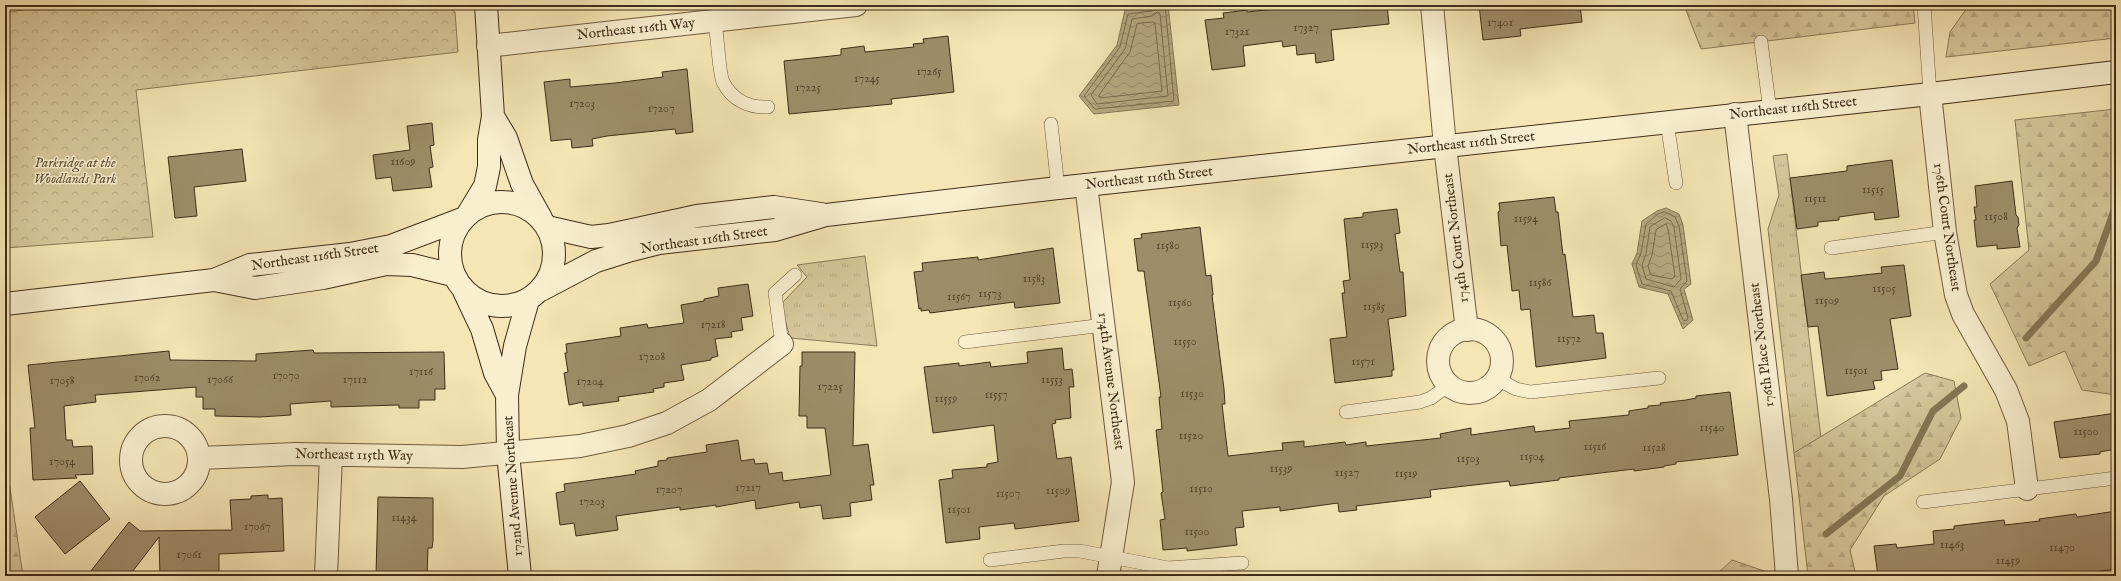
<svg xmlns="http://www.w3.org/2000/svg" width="2121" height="581" font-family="'IM FELL English',serif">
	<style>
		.grass { fill: url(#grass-tufts); stroke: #8c7a58 }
		.forest { fill: url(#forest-firs); stroke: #8c7a58 }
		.park { fill: url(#park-crowns); stroke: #8c7a58 }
		.water { fill: url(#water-waves); stroke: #887655 }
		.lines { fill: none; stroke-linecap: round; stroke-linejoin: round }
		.shore { stroke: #7c6a4b; stroke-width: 1 }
		.stream { stroke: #887655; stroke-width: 7 }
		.building { fill: #9f8d69; stroke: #402d17 }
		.lane-casing { stroke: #6e5b3e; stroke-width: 14 }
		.street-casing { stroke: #6e5b3e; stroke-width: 24 }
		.secondary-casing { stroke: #402d17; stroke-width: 24 }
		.lane { stroke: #f9efcf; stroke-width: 13 }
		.street { stroke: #f9efcf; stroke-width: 22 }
		.secondary { stroke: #f9efcf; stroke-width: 22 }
		.labels { text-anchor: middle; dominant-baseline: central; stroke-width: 3; stroke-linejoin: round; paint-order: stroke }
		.number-label { font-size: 12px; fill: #58452c }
		.street-label { font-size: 14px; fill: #402d17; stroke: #f9efcf }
		.park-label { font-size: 14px; font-style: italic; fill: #5e4c31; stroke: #f9efcf }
	</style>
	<defs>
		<pattern id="grass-tufts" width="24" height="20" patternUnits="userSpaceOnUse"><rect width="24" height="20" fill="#d7c79a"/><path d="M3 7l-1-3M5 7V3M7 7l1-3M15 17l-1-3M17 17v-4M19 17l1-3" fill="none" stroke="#baab84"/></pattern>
		<pattern id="forest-firs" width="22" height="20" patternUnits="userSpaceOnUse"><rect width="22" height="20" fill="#d7c79a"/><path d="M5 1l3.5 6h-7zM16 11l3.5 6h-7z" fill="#baab84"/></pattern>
		<pattern id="park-crowns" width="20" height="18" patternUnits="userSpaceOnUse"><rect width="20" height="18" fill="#d7c79a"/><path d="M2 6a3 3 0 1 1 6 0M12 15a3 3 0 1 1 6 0" fill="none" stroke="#baab84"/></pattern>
		<pattern id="water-waves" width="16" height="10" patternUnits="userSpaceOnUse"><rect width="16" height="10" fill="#b8a77f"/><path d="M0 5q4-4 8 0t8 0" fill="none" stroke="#978867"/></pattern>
	</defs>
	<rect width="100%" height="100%" fill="#f6e6b5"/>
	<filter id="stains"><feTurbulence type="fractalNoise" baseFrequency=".005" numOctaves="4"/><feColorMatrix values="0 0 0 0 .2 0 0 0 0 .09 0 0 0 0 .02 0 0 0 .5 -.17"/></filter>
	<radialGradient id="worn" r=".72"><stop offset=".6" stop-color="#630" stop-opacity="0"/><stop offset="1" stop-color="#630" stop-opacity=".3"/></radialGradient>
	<path class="grass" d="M 1787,154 L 1821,438 L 1794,453 L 1768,229 L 1779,195 L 1773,156 Z
		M 865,256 L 877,346 L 790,338 L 781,304 L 807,277 L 797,265 Z"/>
	<path class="forest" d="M 1684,5 L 1913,5 L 1915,23 L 1701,49 Z
		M 1969,5 L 2116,5 L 2116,38 L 1946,57 L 1950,32 Z
		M 2116,109 L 2116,395 L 2082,390 L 2065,351 L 2029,366 L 1990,284 L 2029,250 L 2015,120 Z
		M 1925,373 L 1954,381 L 1961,418 L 1940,459 L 1884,496 L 1850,550 L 1856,576 L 1808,576 L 1794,453 Z
		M 5,454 L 23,576 L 5,576 Z
		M 1732,560 L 1767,572 L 1768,576 L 1715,576 Z"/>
	<path class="park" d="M 49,5 L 447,5 L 455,12 L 458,52 L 136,90 L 153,237 L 5,248 L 5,13 Z"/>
	<path class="water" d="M 1168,5 L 1179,105 L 1094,114 L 1079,96 L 1117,45 L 1125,10 Z
		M 1666,208 L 1679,214 L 1683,225 L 1691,284 L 1684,289 L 1693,320 L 1683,329 L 1668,294 L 1639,287 L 1632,264 L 1637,253 L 1642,221 L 1657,211 Z"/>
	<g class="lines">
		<path class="shore" d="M 1155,5 L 1152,11 L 1128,14 L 1120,47 L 1084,96 L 1095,109 L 1174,101 L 1165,5
			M 1158,12 L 1160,14 L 1168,96 L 1097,104 L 1091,95 L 1125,49 L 1132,19 L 1152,16 Z
			M 1153,22 L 1155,23 L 1162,91 L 1100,98 L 1099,95 L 1130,52 L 1137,24 Z
			M 1665,212 L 1675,217 L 1679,226 L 1687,281 L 1680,289 L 1688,318 L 1686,321 L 1683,320 L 1671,291 L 1642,284 L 1636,265 L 1641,253 L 1646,224 L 1658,214 Z
			M 1665,218 L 1671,221 L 1674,227 L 1681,279 L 1674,287 L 1646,279 L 1642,265 L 1646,254 L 1650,227 Z
			M 1666,224 L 1668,229 L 1675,276 L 1672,279 L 1651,275 L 1648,266 L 1652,255 L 1656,230 Z"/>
		<path class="stream" d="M 2026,338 L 2096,261 L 2116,205
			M 1826,534 L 1900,476 L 1933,411 L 1964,386"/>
	</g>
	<path class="building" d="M 1292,5 L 1387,5 L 1389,24 L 1331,30 L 1334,60 L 1316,63 L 1315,53 L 1297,55 L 1296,45 L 1283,47 L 1282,41 L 1243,46 L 1245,66 L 1212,70 L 1205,20 L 1224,18 L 1223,13 L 1247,10 L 1247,12 L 1292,7 Z
		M 1479,5 L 1580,5 L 1582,22 L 1520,29 L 1521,36 L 1483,40 Z
		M 948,36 L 954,92 L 891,99 L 892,104 L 789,114 L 784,61 L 841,55 L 841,49 L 864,46 L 865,52 L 914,47 L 913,44 L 924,43 L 923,39 Z
		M 687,69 L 693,132 L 676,134 L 675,129 L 607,136 L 592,139 L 593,146 L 572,148 L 571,139 L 551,141 L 544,82 L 570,79 L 570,87 L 615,83 L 663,77 L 662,72 Z
		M 432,123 L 434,145 L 430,146 L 433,167 L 429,168 L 432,187 L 393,191 L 391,177 L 376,179 L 373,155 L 410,150 L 407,126 Z
		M 242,149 L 246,181 L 194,187 L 197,216 L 175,218 L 168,157 Z
		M 1892,160 L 1899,217 L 1875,220 L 1874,212 L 1839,217 L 1839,220 L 1818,222 L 1818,226 L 1797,229 L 1790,178 L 1847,171 L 1847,166 Z
		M 2012,181 L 2016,215 L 2018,217 L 2019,225 L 2017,228 L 2020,247 L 1997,249 L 1997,245 L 1977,247 L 1974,220 L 1976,220 L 1974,207 L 1977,207 L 1975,186 Z
		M 1554,197 L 1556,212 L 1558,212 L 1563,255 L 1565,254 L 1573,317 L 1594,315 L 1596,333 L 1603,333 L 1606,358 L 1536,367 L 1530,309 L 1521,310 L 1519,290 L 1512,291 L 1507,245 L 1501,246 L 1498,212 L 1500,211 L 1499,203 Z
		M 1397,209 L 1400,233 L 1395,234 L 1400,272 L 1403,272 L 1406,316 L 1388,319 L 1394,370 L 1392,370 L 1392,376 L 1335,383 L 1330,339 L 1347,337 L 1342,293 L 1345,293 L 1343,281 L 1350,280 L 1344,219 L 1363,217 L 1363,213 Z
		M 1200,227 L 1206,276 L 1211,275 L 1213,295 L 1212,295 L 1224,389 L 1225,404 L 1222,404 L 1228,456 L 1283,450 L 1282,443 L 1304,441 L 1304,447 L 1345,442 L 1346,445 L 1366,442 L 1366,446 L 1441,438 L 1440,434 L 1471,428 L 1471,435 L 1534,426 L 1535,432 L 1570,428 L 1569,421 L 1629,415 L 1629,411 L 1648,408 L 1648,406 L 1661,405 L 1660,403 L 1686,400 L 1696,398 L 1696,396 L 1730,392 L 1738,455 L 1676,462 L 1676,464 L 1664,466 L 1664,467 L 1634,471 L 1634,469 L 1559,478 L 1559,480 L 1510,486 L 1509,481 L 1430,490 L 1431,497 L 1356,506 L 1357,510 L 1339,512 L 1338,503 L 1280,511 L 1280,507 L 1242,511 L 1244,527 L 1235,528 L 1237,545 L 1187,551 L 1187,548 L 1163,550 L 1160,520 L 1165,519 L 1161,493 L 1163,492 L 1156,430 L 1162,429 L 1159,397 L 1161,397 L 1144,271 L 1138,271 L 1134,239 L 1142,238 L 1141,234 Z
		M 1053,248 L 1060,303 L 1015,308 L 1014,302 L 930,313 L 929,310 L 921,311 L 921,308 L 919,309 L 914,272 L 923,271 L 922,263 L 978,257 L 978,260 Z
		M 1904,265 L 1911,316 L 1890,319 L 1898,369 L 1881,371 L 1882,380 L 1873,381 L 1875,389 L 1827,396 L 1818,326 L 1808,327 L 1801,275 L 1824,272 L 1825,279 L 1846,277 L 1882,273 L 1881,267 Z
		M 748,284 L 753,316 L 741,318 L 743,330 L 731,332 L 732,337 L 715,339 L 718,356 L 711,358 L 711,360 L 681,365 L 684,380 L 664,383 L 664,387 L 653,389 L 654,392 L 618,397 L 619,401 L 583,406 L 583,402 L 569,405 L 564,373 L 568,372 L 565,353 L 567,353 L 566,344 L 621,336 L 620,328 L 647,324 L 648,328 L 684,323 L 681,305 L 704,301 L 704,299 L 719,296 L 718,288 Z
		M 1062,348 L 1064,370 L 1072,369 L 1074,387 L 1069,387 L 1071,418 L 1055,420 L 1056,423 L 1052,424 L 1057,459 L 1071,457 L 1079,521 L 1015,529 L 1014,523 L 979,527 L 980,539 L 946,543 L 939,480 L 953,478 L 952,470 L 987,467 L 987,464 L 998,462 L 994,425 L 933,433 L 924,367 L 959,363 L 959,366 L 990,362 L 991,367 L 1028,363 L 1027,352 Z
		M 313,350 L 314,353 L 444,352 L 445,389 L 435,389 L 435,400 L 419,400 L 419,408 L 399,408 L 399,405 L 331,407 L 331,401 L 290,404 L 291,415 L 260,417 L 215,416 L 215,409 L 203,409 L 203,397 L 196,397 L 196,387 L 95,395 L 96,402 L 64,406 L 66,440 L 72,440 L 73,447 L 92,446 L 93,474 L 75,475 L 77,478 L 33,480 L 30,428 L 35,428 L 28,365 L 169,351 L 170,360 L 256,361 L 256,354 Z
		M 802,352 L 855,352 L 853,446 L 868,444 L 874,485 L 870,485 L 872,500 L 850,503 L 851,516 L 823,519 L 821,505 L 800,508 L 799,502 L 756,509 L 755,500 L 716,507 L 716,505 L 680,510 L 680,507 L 616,516 L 618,530 L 576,536 L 574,523 L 560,525 L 556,493 L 565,491 L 564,484 L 636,474 L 635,471 L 658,466 L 658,461 L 667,460 L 667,458 L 707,452 L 706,445 L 738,440 L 741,461 L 754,459 L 755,464 L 767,463 L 769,474 L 782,472 L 783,481 L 831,475 L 825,428 L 807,428 L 807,416 L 799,416 L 800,366 L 802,366 Z
		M 2116,413 L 2116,449 L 2100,452 L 2100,454 L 2060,458 L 2054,422 Z
		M 80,481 L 110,519 L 65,554 L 35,517 Z
		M 268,495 L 268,499 L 282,498 L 284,551 L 219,554 L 219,576 L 160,576 L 159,537 L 129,576 L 87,576 L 129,522 L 140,531 L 232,530 L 230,500 L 251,499 L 251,496 Z
		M 378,497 L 433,498 L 433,541 L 432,548 L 428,548 L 427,576 L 376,576 Z
		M 2116,511 L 2116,569 L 2059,576 L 1878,576 L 1874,546 L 1896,544 L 1897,548 L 1934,544 L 1933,531 L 1954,529 L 1954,526 L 2004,520 L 2005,525 L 2040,521 L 2039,519 L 2076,514 L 2077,517 Z"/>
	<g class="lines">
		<defs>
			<path id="lane" d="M 1924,5 L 1930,94
				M 715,21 C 717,33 719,73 723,82 C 732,100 749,108 768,107
				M 1761,42 L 1770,111
				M 1667,122 L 1676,183
				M 1051,124 L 1058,188
				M 1831,248 L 1945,232
				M 965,342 L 1104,325
				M 782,344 L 775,293 L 795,275
				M 1496,378 L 1516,389 L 1530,392 L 1659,378
				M 1346,412 L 1420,402 L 1431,398 L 1449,385
				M 1923,502 L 2116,478
				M 990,560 L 1064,551 L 1080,551 L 1168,568 L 1242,563"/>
			<path id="street" d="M 1432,5 L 1445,146 L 1467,330
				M 488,46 L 856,5
				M 1930,94 L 1945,232 L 1956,295 L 1963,314 L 2006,390 L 2018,421 L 2027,489
				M 1735,114 L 1781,499 L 1787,576
				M 1086,185 L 1123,482 L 1108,576
				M1438 361a32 32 0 1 1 64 0a32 32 0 1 1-64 0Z
				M131 460a34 34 0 1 1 68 0a34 34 0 1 1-68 0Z
				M 199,458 L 296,454 L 462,457 L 580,446 L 628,436 L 667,423 L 709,400 L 782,344
				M 326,576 L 331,455"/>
			<path id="secondary" d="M 493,116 L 506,138 L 522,184 L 541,218
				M450 254a52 52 0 1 1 104 0a52 52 0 1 1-104 0Z
				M 468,214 L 485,186 L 489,167 L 489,140 L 493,116 L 486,5
				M 547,227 L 591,237 L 609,235 L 697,216 L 774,207 L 821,214
				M 214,280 L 255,288 L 323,278 L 386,264 L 412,265 L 453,275
				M 541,290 L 596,261 L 631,250 L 659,243 L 775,230 L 826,215 L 1058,188 L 1930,94 L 2116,72
				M 464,291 L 482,329 L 495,373 L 507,395
				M 5,304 L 214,280 L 250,265 L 350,254 L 391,246 L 462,219
				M 520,576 L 508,453 L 507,395 L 515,346 L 528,300"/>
		</defs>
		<use href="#lane" class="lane-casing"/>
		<use href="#street" class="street-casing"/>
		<use href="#secondary" class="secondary-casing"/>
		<use href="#lane" class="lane"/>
		<use href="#street" class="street"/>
		<use href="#secondary" class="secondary"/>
	</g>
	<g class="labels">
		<g class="number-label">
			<text x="1500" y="22">17401</text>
			<text x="1306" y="27">17327</text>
			<text x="1237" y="31">17321</text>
			<text x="929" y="71">17265</text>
			<text x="867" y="78">17245</text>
			<text x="808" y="87">17225</text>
			<text x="582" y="103">17203</text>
			<text x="661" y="108">17207</text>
			<text x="403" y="161">11609</text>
			<text x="1873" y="189">11515</text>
			<text x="1815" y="198">11511</text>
			<text x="1996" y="216">11508</text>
			<text x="1526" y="218">11594</text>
			<text x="1372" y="244">11593</text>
			<text x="1168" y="245">11580</text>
			<text x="1034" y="278">11583</text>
			<text x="1540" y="282">11586</text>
			<text x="1884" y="288">11505</text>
			<text x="990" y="293">11573</text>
			<text x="959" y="296">11567</text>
			<text x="1827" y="300">11509</text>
			<text x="1180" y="302">11560</text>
			<text x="1374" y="306">11585</text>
			<text x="713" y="324">17218</text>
			<text x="1569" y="338">11572</text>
			<text x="1185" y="341">11550</text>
			<text x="652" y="356">17208</text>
			<text x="1363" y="361">11571</text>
			<text x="1856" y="370">11501</text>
			<text x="421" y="371">17116</text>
			<text x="286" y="375">17070</text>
			<text x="147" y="377">17062</text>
			<text x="220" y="379">17066</text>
			<text x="355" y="379">17112</text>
			<text x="1052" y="379">11553</text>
			<text x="62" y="380">17058</text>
			<text x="590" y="381">17204</text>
			<text x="830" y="386">17225</text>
			<text x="1192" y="393">11530</text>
			<text x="996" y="394">11557</text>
			<text x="946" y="398">11559</text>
			<text x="1712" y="427">11540</text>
			<text x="2086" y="431">11500</text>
			<text x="1191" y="435">11520</text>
			<text x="1595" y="446">11516</text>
			<text x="1654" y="447">11528</text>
			<text x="1532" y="456">11504</text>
			<text x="1468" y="458">11503</text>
			<text x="62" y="461">17054</text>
			<text x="1281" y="468">11539</text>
			<text x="1347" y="472">11527</text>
			<text x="1406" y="473">11519</text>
			<text x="748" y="487">17217</text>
			<text x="1201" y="488">11510</text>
			<text x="669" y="489">17207</text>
			<text x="1058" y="490">11509</text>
			<text x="1008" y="493">11507</text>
			<text x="592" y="501">17203</text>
			<text x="959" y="509">11501</text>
			<text x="404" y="517">11434</text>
			<text x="257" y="526">17067</text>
			<text x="1197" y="531">11500</text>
			<text x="1952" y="544">11463</text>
			<text x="2062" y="547">11470</text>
			<text x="189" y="554">17061</text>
			<text x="2008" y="560">11459</text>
		</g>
		<g class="street-label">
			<text transform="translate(636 29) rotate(-6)">Northeast 116th Way</text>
			<text transform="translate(1793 108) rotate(-6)">Northeast 116th Street</text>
			<text transform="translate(1471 143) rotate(-6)">Northeast 116th Street</text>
			<text transform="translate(1149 178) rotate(-6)">Northeast 116th Street</text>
			<text transform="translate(1947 227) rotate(82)">176th Court Northeast</text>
			<text transform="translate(1456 238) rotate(-97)">174th Court Northeast</text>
			<text transform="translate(704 240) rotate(-8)">Northeast 116th Street</text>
			<text transform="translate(315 257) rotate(-8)">Northeast 116th Street</text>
			<text transform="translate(1762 345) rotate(-97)">176th Place Northeast</text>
			<text transform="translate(1111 381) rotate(83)">174th Avenue Northeast</text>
			<text transform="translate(354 455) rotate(1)">Northeast 115th Way</text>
			<text transform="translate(513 486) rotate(-94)">172nd Avenue Northeast</text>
		</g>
		<g class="park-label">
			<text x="75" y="163">Parkridge at the<tspan x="75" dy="16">Woodlands Park</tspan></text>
		</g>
	</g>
	<rect width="2121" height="581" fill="none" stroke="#f6e6b5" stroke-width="20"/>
	<rect x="6" y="6" width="2109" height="569" fill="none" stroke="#402d17" stroke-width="2"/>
	<rect x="10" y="10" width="2101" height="561" fill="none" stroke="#402d17"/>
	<rect width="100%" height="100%" filter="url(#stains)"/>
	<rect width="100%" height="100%" fill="url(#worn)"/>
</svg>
